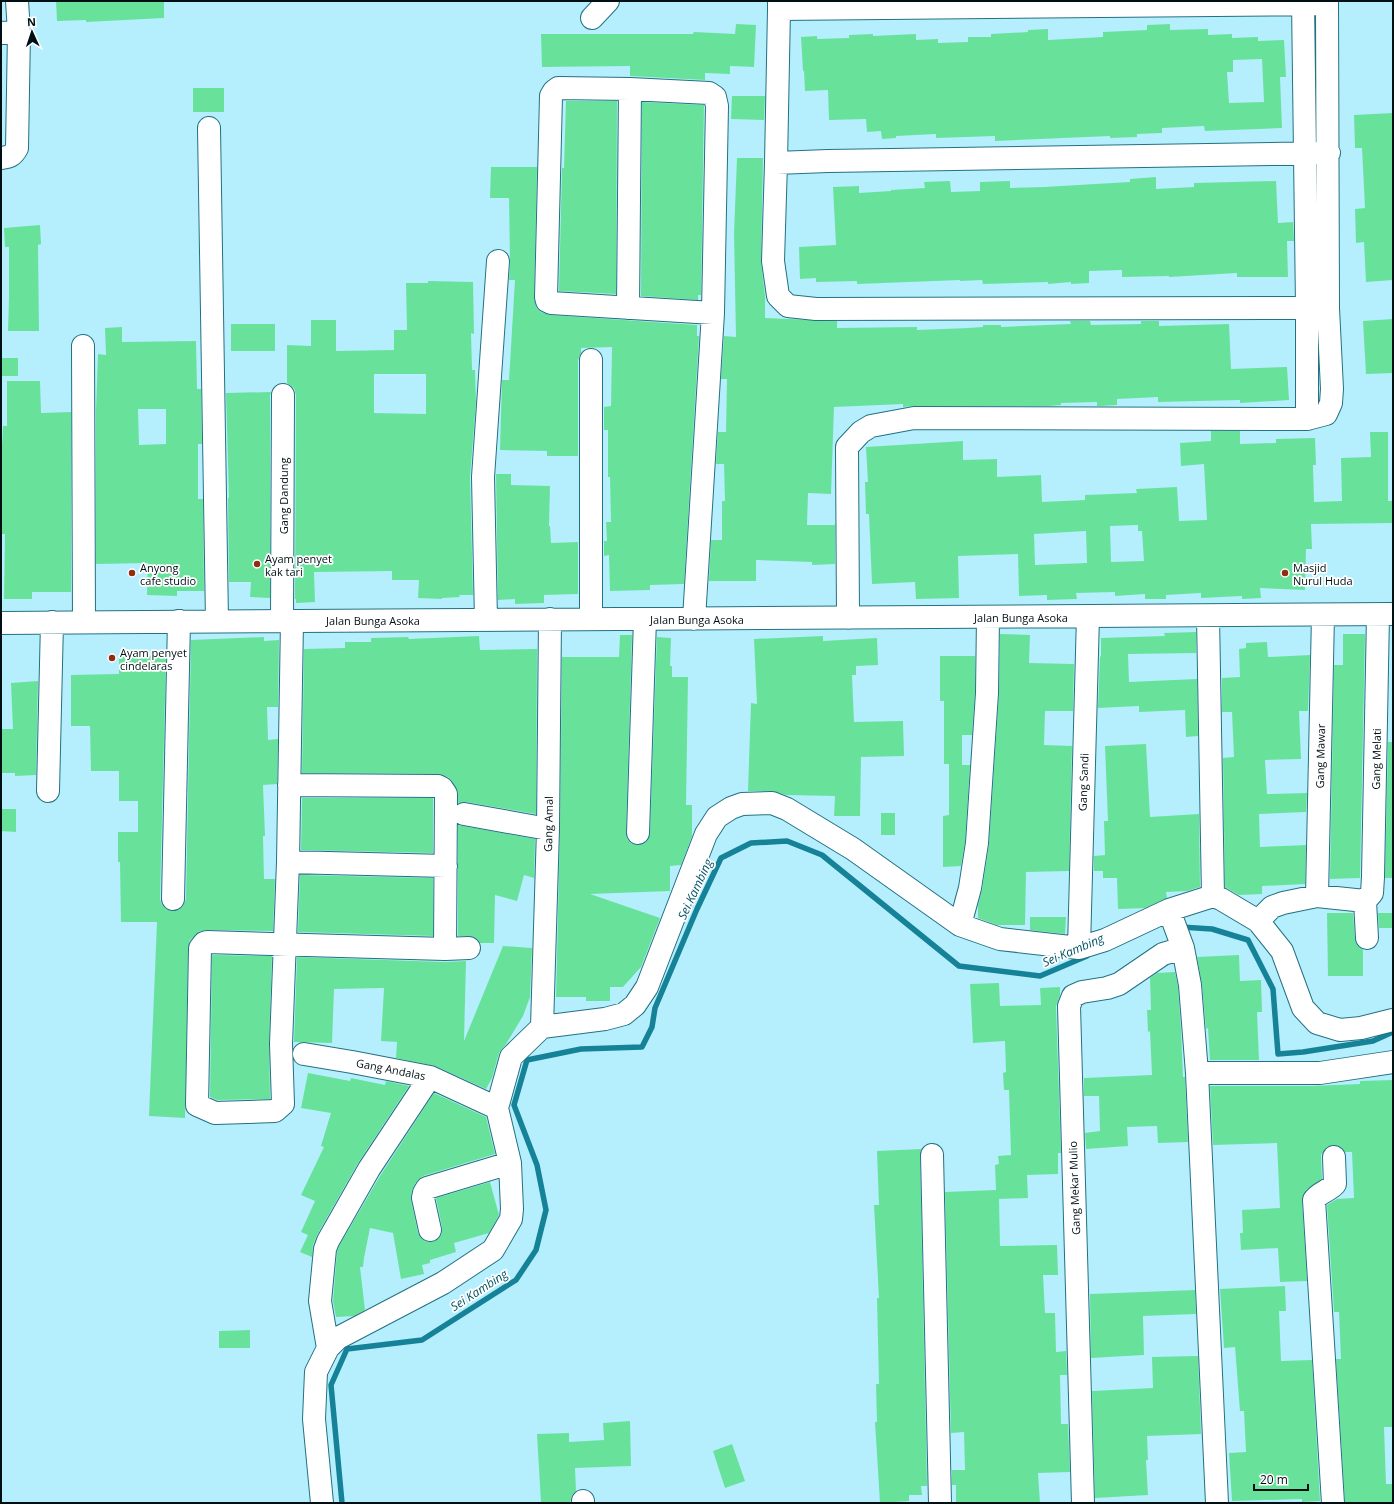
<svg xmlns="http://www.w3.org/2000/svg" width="1394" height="1504" font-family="'Open Sans',sans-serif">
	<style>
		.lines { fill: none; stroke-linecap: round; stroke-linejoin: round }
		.stream { stroke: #158297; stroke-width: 5.5 }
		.building { fill: #68e29b; fill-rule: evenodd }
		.minor-casing { stroke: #237181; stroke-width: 24 }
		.minor { stroke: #fff; stroke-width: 22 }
		.poi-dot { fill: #942c10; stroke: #fff; stroke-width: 1.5 }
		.labels { text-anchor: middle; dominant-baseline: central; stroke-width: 3.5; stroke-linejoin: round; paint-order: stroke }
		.street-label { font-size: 11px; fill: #000f14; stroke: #fff }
		.poi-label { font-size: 11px; fill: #000f14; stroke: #fff; text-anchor: start }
		.water-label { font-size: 12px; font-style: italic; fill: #005362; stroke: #fff }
	</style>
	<rect width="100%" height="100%" fill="#b5effe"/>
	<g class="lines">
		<path class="stream" d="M 1181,927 L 1212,929 L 1248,940 L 1273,989 L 1278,1054 L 1303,1052 L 1373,1041 L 1393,1032
			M 342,1503 L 331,1385 L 347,1349 L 422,1340 L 516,1280 L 536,1250 L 546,1210 L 537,1165 L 514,1105 L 527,1060 L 581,1049 L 642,1047 L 652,1027 L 655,1008 L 697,909 L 721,858 L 751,843 L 787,841 L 822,855 L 959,966 L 1040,976 L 1087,956"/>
	</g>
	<path class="building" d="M 56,1 L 164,1 L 164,18 L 86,22 L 86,20 L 57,21 Z
		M 736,24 L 756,25 L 754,67 L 730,66 L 730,74 L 705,73 L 705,80 L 630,76 L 630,66 L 542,67 L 541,34 L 693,34 L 694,32 L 735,34 Z
		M 1170,24 L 1170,30 L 1208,29 L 1208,35 L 1232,34 L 1232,38 L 1258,37 L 1258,41 L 1284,40 L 1286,77 L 1280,77 L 1282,128 L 1205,131 L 1204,126 L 1162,128 L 1162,133 L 1137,134 L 1137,137 L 1110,138 L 1110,136 L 995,141 L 995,136 L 936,138 L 936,134 L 896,136 L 896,138 L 882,139 L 881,131 L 867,132 L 866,119 L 829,120 L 828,90 L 805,91 L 804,71 L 803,71 L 801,37 L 817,36 L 817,39 L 849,38 L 849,35 L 873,34 L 873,36 L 916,34 L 916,40 L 938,39 L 938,43 L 968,42 L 968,37 L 991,37 L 991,34 L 1028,32 L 1028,30 L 1048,29 L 1048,40 L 1103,37 L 1103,32 L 1147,30 L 1147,25 ZM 1262,59 L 1264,102 L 1229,103 L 1227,72 L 1233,72 L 1233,60 Z
		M 193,88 L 224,88 L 224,112 L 193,112 Z
		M 732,96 L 765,96 L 764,120 L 731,119 Z
		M 566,101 L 617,101 L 616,294 L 559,291 L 562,168 L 564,168 Z
		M 642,102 L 704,105 L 701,295 L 698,295 L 698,300 L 641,296 Z
		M 1393,113 L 1393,280 L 1366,282 L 1364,242 L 1356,243 L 1355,209 L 1365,208 L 1362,148 L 1355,148 L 1354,115 Z
		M 737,158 L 763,158 L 761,261 L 765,296 L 765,318 L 837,321 L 837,328 L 917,327 L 917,330 L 968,328 L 983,327 L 983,325 L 1001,325 L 1001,327 L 1071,324 L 1070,321 L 1090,321 L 1091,325 L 1141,324 L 1141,321 L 1159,321 L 1159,326 L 1229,324 L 1231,369 L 1287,367 L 1289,400 L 1240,403 L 1240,400 L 1158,402 L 1158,397 L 1117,399 L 1117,405 L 1100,406 L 1097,406 L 1097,402 L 1061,403 L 1061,405 L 1048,406 L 914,406 L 903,407 L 903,404 L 834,407 L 831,494 L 808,493 L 807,525 L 835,525 L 835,564 L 812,565 L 812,562 L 756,560 L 756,581 L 709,581 L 711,540 L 722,540 L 722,501 L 725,501 L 724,464 L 716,464 L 718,432 L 726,432 L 727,379 L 721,379 L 724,336 L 736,337 L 734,233 Z
		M 491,167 L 537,167 L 534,297 L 537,309 L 541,312 L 550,315 L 697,325 L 697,336 L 699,336 L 684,584 L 650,585 L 650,590 L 610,591 L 609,555 L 604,556 L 604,541 L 607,541 L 606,522 L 611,522 L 610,477 L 608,477 L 608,430 L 604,430 L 604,407 L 611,406 L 612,347 L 581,348 L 581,353 L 578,360 L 578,456 L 547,456 L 547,451 L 500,450 L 502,380 L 509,380 L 515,280 L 509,280 L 510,262 L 509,198 L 490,198 Z
		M 1156,177 L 1156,189 L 1194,187 L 1194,183 L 1276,181 L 1278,223 L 1293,222 L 1294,241 L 1287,241 L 1288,277 L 1237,277 L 1237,273 L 1169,277 L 1169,276 L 1122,277 L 1122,270 L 1089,271 L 1089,283 L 1071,284 L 1071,282 L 1048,284 L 1048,282 L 983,284 L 982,280 L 960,281 L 960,280 L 857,284 L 857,281 L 816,282 L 816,278 L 800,279 L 799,247 L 836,245 L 833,187 L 859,186 L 859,193 L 891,191 L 891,190 L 925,188 L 924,182 L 950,181 L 951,192 L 980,191 L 980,182 L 1010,181 L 1010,188 L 1044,187 L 1130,182 L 1130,179 Z
		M 40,225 L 41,244 L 38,245 L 39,331 L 8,331 L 9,299 L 9,247 L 5,247 L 4,228 Z
		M 428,281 L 473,282 L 474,334 L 471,333 L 472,370 L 475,370 L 476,402 L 470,477 L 473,595 L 459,595 L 460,597 L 442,598 L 442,599 L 418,598 L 419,580 L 392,580 L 392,571 L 314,572 L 315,602 L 296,603 L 296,599 L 295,599 L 296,395 L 294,388 L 287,383 L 287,345 L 311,346 L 311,320 L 336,320 L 336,351 L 394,350 L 394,330 L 407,330 L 406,283 L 428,283 ZM 374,374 L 426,374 L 426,414 L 374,413 Z
		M 1393,319 L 1393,373 L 1366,374 L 1363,321 Z
		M 231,324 L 275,324 L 275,351 L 231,351 Z
		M 122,327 L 122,342 L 196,341 L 197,389 L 201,389 L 202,444 L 198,444 L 198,499 L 203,499 L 204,591 L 177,591 L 177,596 L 147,595 L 148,563 L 96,564 L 96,411 L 98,354 L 106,355 L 105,328 ZM 138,409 L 166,409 L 166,444 L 139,445 Z
		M 1,358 L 18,358 L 18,376 L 1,376 Z
		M 7,381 L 40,381 L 41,413 L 71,412 L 71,592 L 32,592 L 32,599 L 4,599 L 5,534 L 2,534 L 2,447 L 3,426 L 7,426 Z
		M 271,392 L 270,395 L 270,598 L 250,597 L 251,582 L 229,582 L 228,498 L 229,498 L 226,393 Z
		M 1211,431 L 1240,431 L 1240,444 L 1276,443 L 1276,439 L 1315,438 L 1316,465 L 1313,465 L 1314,502 L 1342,501 L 1341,458 L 1371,457 L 1370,432 L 1388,432 L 1388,501 L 1393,501 L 1393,523 L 1311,524 L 1312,549 L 1306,549 L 1305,590 L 1260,588 L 1261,598 L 1242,599 L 1242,596 L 1201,598 L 1201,593 L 1166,595 L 1166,599 L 1145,599 L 1145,594 L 1115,596 L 1115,592 L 1076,593 L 1077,599 L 1047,600 L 1047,595 L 1019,596 L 1018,554 L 958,556 L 959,598 L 916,599 L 915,582 L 872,584 L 869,514 L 866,514 L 865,482 L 868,482 L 866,447 L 963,441 L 963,460 L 997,459 L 997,477 L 1041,475 L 1042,502 L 1085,500 L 1085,495 L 1137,493 L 1136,489 L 1177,487 L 1179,521 L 1207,520 L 1204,464 L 1181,466 L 1180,443 L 1211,441 ZM 1138,525 L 1138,531 L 1142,531 L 1144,561 L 1111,562 L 1110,526 ZM 1086,531 L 1087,563 L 1035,565 L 1034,534 Z
		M 496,474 L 511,474 L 511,485 L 550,486 L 549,526 L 550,526 L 551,543 L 578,542 L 578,594 L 544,595 L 544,603 L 515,604 L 515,599 L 498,600 Z
		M 1196,632 L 1196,653 L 1128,654 L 1129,682 L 1197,679 L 1198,736 L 1186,737 L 1185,710 L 1139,712 L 1139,706 L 1098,708 L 1100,657 L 1101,656 L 1101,638 L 1165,636 L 1164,633 Z
		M 1000,634 L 1030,635 L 1029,663 L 1074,664 L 1073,711 L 1045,711 L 1044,745 L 1072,746 L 1069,871 L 1026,872 L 1025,925 L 997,925 L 978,918 L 978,905 L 982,890 L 989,844 L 999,694 Z
		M 1343,634 L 1365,634 L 1360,878 L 1330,879 L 1334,665 L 1343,665 Z
		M 620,635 L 632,635 L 626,833 L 627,839 L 632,844 L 638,845 L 644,844 L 648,840 L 650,833 L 657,637 L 671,638 L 670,666 L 672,666 L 672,677 L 688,677 L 686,805 L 692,805 L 692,836 L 681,865 L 670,866 L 670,891 L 590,894 L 660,918 L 641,967 L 623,987 L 610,987 L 610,1001 L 586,1001 L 586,997 L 556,997 L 560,829 L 562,657 L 619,657 Z
		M 479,636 L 480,650 L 537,649 L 536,814 L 466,802 L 458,803 L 458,794 L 452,781 L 448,777 L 438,774 L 302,773 L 304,649 L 345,648 L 345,642 L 371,642 L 371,638 L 408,637 L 409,639 Z
		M 823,636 L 823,641 L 877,638 L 878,665 L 856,666 L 856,675 L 852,675 L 854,722 L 903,721 L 904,756 L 861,757 L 860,816 L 834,816 L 835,796 L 786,795 L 772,791 L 748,791 L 751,703 L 757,704 L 754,639 Z
		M 264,637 L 264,641 L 279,640 L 278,707 L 267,707 L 268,740 L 278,739 L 277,784 L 263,785 L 265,836 L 263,836 L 264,879 L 275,879 L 273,931 L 207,930 L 200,931 L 190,940 L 188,948 L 185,1118 L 149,1116 L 157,922 L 121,922 L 120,862 L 118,862 L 118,832 L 138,832 L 138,801 L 119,801 L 119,771 L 91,771 L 90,726 L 71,726 L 71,675 L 119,674 L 119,656 L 166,656 L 160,899 L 162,905 L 166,909 L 173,911 L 179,910 L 183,906 L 186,899 L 191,640 Z
		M 1267,642 L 1268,657 L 1310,655 L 1308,711 L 1299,711 L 1301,759 L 1265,760 L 1267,794 L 1307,793 L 1306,812 L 1259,814 L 1260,847 L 1306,845 L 1305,884 L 1262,886 L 1262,894 L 1239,895 L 1225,887 L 1223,758 L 1234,757 L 1232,712 L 1222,712 L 1222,678 L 1240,677 L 1239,649 L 1246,648 L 1246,643 Z
		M 940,656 L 975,656 L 975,692 L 972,735 L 962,735 L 962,765 L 970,765 L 965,842 L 961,866 L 943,867 L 943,816 L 949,815 L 949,764 L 944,764 L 944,701 L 940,701 Z
		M 38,681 L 36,775 L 15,776 L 15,773 L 1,773 L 1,729 L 13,729 L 11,683 Z
		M 1388,742 L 1393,742 L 1393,878 L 1385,878 Z
		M 1146,744 L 1150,817 L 1199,814 L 1200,887 L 1187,891 L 1166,892 L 1167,898 L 1145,908 L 1118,909 L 1117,878 L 1103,878 L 1103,871 L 1094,871 L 1094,856 L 1105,855 L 1104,821 L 1108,821 L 1105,746 Z
		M 302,798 L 433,798 L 433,853 L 301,850 Z
		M 1,809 L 16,809 L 16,832 L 1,831 Z
		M 881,813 L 895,813 L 895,835 L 881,835 Z
		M 458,825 L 535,839 L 534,878 L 524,875 L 517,901 L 495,895 L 494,943 L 480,943 L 475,937 L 469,936 L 458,936 Z
		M 300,875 L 433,878 L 433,936 L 298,932 Z
		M 1327,913 L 1353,913 L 1355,939 L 1357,945 L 1363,950 L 1363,976 L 1328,976 Z
		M 1378,913 L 1393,913 L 1393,928 L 1379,928 Z
		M 1030,917 L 1066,917 L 1065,934 L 1030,930 Z
		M 503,946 L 532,948 L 530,997 L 523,1016 L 506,1044 L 499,1053 L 492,1078 L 486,1089 L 435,1066 L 396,1058 L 397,1042 L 381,1041 L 384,988 L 334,989 L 332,1043 L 294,1042 L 297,957 L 445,962 L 466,961 L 464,1041 Z
		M 212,955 L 272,956 L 269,1044 L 270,1099 L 217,1100 L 210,1097 Z
		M 1239,955 L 1240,981 L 1261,980 L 1262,1012 L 1257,1012 L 1259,1060 L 1210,1060 L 1208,1028 L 1206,1029 L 1202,984 L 1197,957 Z
		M 1175,972 L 1178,987 L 1181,1030 L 1183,1077 L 1185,1077 L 1188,1142 L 1158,1143 L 1157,1126 L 1127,1127 L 1128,1146 L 1086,1149 L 1085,1133 L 1100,1131 L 1099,1096 L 1084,1096 L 1084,1078 L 1152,1075 L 1150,1031 L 1148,1032 L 1147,1010 L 1151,1010 L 1150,978 L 1157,973 Z
		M 999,983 L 1000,1006 L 1041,1005 L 1040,988 L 1060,987 L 1060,995 L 1056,1006 L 1061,1153 L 1058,1153 L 1058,1174 L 1027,1175 L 1028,1198 L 999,1199 L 1000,1246 L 1057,1245 L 1058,1275 L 1043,1275 L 1045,1313 L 1055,1313 L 1056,1352 L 1066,1351 L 1067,1375 L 1060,1375 L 1061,1424 L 1068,1424 L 1070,1472 L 1038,1473 L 1040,1503 L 956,1503 L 956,1485 L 952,1485 L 952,1470 L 965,1470 L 964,1432 L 951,1433 L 945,1192 L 996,1190 L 995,1165 L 999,1164 L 998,1156 L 1011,1155 L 1009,1090 L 1004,1090 L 1003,1073 L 1006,1072 L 1005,1041 L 973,1043 L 970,984 Z
		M 308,1073 L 350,1081 L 351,1078 L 385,1085 L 386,1081 L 409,1086 L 358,1163 L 317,1235 L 313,1245 L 312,1257 L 300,1252 L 308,1235 L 301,1232 L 315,1201 L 301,1195 L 324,1147 L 321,1146 L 331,1113 L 301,1108 Z
		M 1393,1080 L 1393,1427 L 1384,1427 L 1386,1484 L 1393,1484 L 1393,1503 L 1345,1503 L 1336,1359 L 1341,1359 L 1339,1312 L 1334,1312 L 1327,1205 L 1337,1199 L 1354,1198 L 1352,1152 L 1345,1152 L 1340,1146 L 1333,1145 L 1327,1147 L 1322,1154 L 1321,1154 L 1322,1179 L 1306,1190 L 1302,1201 L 1307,1281 L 1280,1282 L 1278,1248 L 1241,1250 L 1240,1233 L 1243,1233 L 1242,1210 L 1280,1208 L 1277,1143 L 1213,1145 L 1210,1086 L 1311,1086 L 1360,1084 L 1360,1081 Z
		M 434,1093 L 486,1117 L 495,1154 L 423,1176 L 416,1182 L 412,1190 L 411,1200 L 418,1233 L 421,1238 L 426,1242 L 432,1242 L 438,1239 L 442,1234 L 442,1227 L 436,1198 L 490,1182 L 499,1215 L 489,1233 L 454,1243 L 456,1252 L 430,1260 L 430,1263 L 422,1265 L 424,1274 L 401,1279 L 393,1233 L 370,1228 L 364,1258 L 363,1267 L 360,1267 L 365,1310 L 354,1316 L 336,1317 L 333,1301 L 337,1252 L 339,1246 L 380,1176 Z
		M 921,1149 L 920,1155 L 927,1486 L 921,1486 L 922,1495 L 909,1495 L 909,1501 L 880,1503 L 875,1422 L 877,1422 L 876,1384 L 879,1384 L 877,1298 L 879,1298 L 874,1205 L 879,1205 L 877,1151 Z
		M 1285,1286 L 1286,1311 L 1279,1311 L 1281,1361 L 1312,1360 L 1320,1501 L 1302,1502 L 1302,1499 L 1232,1501 L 1229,1453 L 1246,1452 L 1244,1411 L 1240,1411 L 1235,1347 L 1224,1348 L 1220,1289 Z
		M 1195,1290 L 1196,1314 L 1143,1316 L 1144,1355 L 1091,1358 L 1090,1294 Z
		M 250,1330 L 250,1348 L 219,1348 L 219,1331 Z
		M 1198,1356 L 1201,1434 L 1147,1436 L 1148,1460 L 1146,1460 L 1148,1495 L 1095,1498 L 1092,1391 L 1153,1388 L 1152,1357 Z
		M 630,1421 L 631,1466 L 575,1468 L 576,1491 L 572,1495 L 570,1503 L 541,1503 L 537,1434 L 569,1433 L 569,1442 L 604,1440 L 603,1423 Z
		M 732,1444 L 745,1481 L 725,1488 L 713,1451 Z"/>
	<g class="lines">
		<defs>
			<path id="minor" d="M 779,1 L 779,9 L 1327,4
				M 1303,1 L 1307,307 L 1307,419
				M 779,9 L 776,163 L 828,161 L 1329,153
				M 592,18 L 608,1
				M 1,33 L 19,32
				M 209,128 L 217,621
				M 1,158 C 9,157 13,156 17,148 L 19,32 L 17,1
				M 776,163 L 773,261 L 778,296 L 788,306 L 816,309 L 1328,308
				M 628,308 L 630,89
				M 83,346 L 84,622
				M 591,360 L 591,619
				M 1208,616 L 1213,896
				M 848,618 L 847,447 L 861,432 L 871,426 L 914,418 L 1307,419 L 1326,414 L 1331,403 L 1332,389 L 1328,308 L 1327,1
				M 694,619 L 713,313 L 717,106 L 715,97 L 709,93 L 630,89 L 558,88 L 554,91 L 551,96 L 546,297 L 547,301 L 551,303 L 713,313
				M 486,620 L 483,477 L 498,261
				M 282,621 L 283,395
				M 292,621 L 288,862 L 281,1044 L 283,1104 L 275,1111 L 215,1113 L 197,1105 L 200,948 L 204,943 L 207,942 L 445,949 L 469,948
				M 1,623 L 1393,614
				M 289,785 L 438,786 L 442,788 L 446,794 L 445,949
				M 48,791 L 52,622
				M 464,814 L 548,829
				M 638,833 L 645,619
				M 288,862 L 446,866
				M 1317,896 L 1323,615
				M 173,899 L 179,621
				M 1365,901 L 1372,893 L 1373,877 L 1378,615
				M 1365,901 L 1367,938
				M 1169,910 L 1183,948 L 1190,985 L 1197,1073 L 1217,1503
				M 1258,921 L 1272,907 L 1283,903 L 1317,896 L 1365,901
				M 960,925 L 970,888 L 977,843 L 987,693 L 988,617
				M 1079,948 L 1088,616
				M 542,1027 L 548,829 L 550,619
				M 304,1054 L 352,1062 L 430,1077 L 497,1108
				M 1197,1073 L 1320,1073 L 1393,1062
				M 932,1155 L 940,1503
				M 430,1230 L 423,1198 L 424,1193 L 427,1188 L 510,1163
				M 328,1348 L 320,1301 L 325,1249 L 328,1241 L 369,1169 L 430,1077
				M 583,1501 L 583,1503
				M 322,1503 L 314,1419 L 316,1372 L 328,1348 L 338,1338 L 443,1283 L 493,1250 L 511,1219 L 512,1209 L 510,1163 L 497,1108 L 511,1057 L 542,1027 L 605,1019 L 624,1014 L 635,1005 L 647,987 L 706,834 L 717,817 L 731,808 L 742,804 L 772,803 L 787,809 L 853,849 L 960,925 L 1000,939 L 1079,948 L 1105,940 L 1169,910 L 1213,896 L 1221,899 L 1258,921 L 1282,951 L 1303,1008 L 1317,1023 L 1340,1030 L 1361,1028 L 1393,1020
				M 1083,1503 L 1069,1006 L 1073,996 L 1082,992 L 1107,988 L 1119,984 L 1163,954 L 1183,948
				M 1333,1503 L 1314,1200 C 1318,1193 1329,1191 1335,1184 L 1334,1157"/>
		</defs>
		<use href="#minor" class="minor-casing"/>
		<use href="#minor" class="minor"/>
	</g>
	<g class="poi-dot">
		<circle cx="257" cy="564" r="4"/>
		<circle cx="132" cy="573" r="4"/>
		<circle cx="1285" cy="573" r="4"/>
		<circle cx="112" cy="658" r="4"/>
	</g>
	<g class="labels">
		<g class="street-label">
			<text transform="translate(283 496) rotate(-90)">Gang Dandung</text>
			<text x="1021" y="617">Jalan Bunga Asoka</text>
			<text x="697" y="619">Jalan Bunga Asoka</text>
			<text x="373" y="620">Jalan Bunga Asoka</text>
			<text transform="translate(1320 756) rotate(-89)">Gang Mawar</text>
			<text transform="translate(1376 759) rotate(-89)">Gang Melati</text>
			<text transform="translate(1083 782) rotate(-88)">Gang Sandi</text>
			<text transform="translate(548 824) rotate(-89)">Gang Amal</text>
			<text transform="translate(391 1069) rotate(11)">Gang Andalas</text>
			<text transform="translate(1074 1188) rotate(-92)">Gang Mekar Mulio</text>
		</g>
		<g class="poi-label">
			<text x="265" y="558">Ayam penyet<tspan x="265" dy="13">kak tari</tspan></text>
			<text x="140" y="567">Anyong<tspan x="140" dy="13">cafe studio</tspan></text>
			<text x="1293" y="567">Masjid<tspan x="1293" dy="13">Nurul Huda</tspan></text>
			<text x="120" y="652">Ayam penyet<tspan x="120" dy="13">cindelaras</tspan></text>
		</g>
		<g class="water-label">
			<text transform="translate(695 889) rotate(-65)">Sei Kambing</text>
			<text transform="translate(1073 950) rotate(-23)">Sei Kambing</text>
			<text transform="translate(479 1290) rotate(-33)">Sei Kambing</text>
		</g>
	</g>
	<rect width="1394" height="1504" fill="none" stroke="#000f14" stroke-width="4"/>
	<g transform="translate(32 32) rotate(357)" stroke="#ffffff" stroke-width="3" paint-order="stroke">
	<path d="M0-3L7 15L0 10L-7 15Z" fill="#000f14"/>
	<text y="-6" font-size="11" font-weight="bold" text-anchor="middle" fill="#000f14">N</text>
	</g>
	<path d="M1254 1484v6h54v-6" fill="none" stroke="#000f14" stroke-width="2"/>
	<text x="1260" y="1484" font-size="12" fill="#000f14" stroke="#ffffff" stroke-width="3" paint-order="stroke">20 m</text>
</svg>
